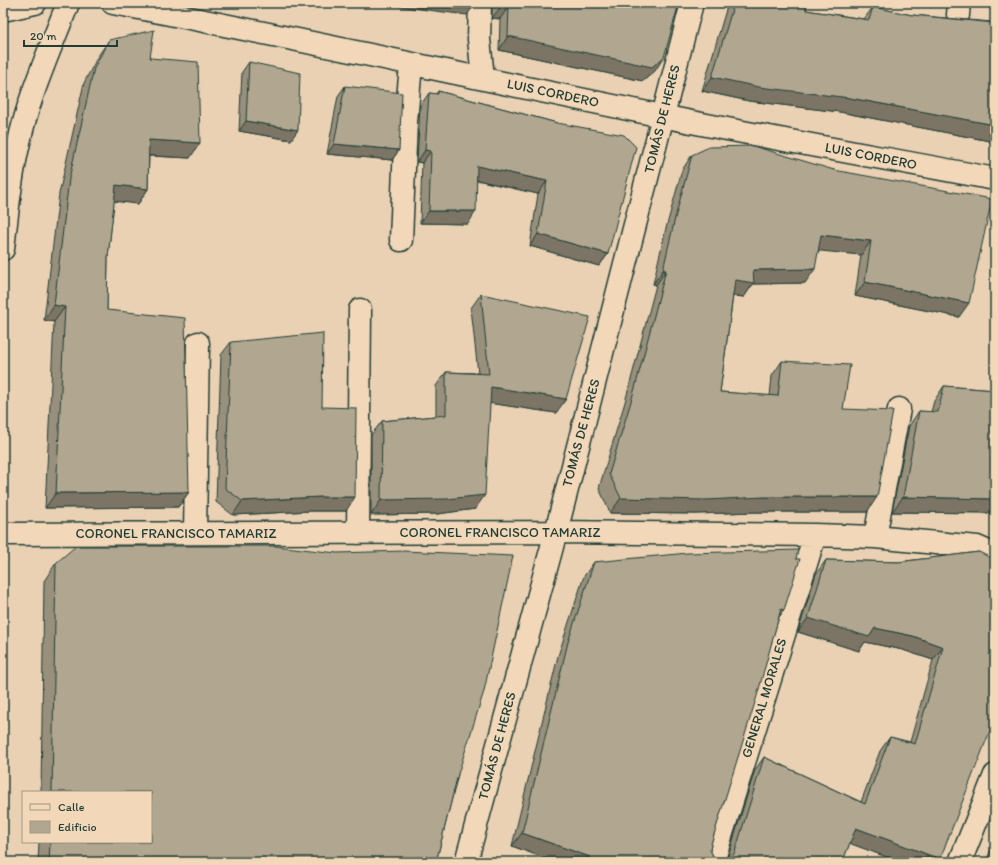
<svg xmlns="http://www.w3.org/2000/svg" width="998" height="865" font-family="Itim,sans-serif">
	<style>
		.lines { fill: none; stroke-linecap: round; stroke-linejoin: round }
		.street-casing { stroke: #1f3d34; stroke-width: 25 }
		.primary-casing { stroke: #1f3d34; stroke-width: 25 }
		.street { stroke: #f2d7b9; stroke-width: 22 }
		.primary { stroke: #f2d7b9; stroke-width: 22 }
		.wall { fill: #98907c; stroke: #1f3d34 }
		.shaded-wall { fill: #7c7565; stroke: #1f3d34 }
		.building { fill: #b1a790; stroke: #1f3d34 }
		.labels { text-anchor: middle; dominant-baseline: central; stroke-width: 3.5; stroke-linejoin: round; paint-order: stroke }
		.street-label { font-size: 14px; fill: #1f3d34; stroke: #f2d7b9 }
	</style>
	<rect width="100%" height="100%" fill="#ead1b4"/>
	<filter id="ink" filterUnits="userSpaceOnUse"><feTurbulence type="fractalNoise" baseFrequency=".025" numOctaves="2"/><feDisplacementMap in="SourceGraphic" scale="8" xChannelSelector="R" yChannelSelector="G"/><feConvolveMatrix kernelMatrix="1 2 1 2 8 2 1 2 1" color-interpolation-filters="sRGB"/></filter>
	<g filter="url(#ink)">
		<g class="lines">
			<defs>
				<path id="street" d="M 113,3 C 296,38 479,79 662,116 C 773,139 884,158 995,179
					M 480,3 L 479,39 L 483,78
					M 3,10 L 35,3
					M 958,15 L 959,3
					M 401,240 L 406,121 L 411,65
					M 195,533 L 198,343
					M 358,533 L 360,310
					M 3,534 L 556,532 L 815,535 L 875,537 L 977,547 L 995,555
					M 875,537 L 899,409
					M 466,862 L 556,532 L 692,3
					M 713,862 L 815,535
					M 960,862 L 995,775"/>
				<path id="primary" d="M 3,249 C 7,215 10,180 18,147 C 28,97 50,50 68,3"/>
			</defs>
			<use href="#street" class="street-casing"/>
			<use href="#primary" class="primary-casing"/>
			<use href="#street" class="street"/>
			<use href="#primary" class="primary"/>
		</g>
		<path class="wall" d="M 492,3 L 679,3 L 655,71 L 643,81 L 499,50 L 500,19 L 492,18 Z
			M 728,3 L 807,3 L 806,10 L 864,19 L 873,7 L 912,15 L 992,22 L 995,9 L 995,142 L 840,112 L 749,101 L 702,91 Z
			M 109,40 L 150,58 L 190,158 L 149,156 L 148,189 L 138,204 L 114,201 L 108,257 L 107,310 L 189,492 L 178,507 L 45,508 L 54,322 L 44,320 L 59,194 L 84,83 L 98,56 Z
			M 249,62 L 291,140 L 239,131 L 242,72 Z
			M 345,86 L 399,150 L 392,160 L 327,154 L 338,96 Z
			M 438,91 L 557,123 L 608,254 L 599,266 L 530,246 L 538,194 L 477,180 L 468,224 L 420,223 L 422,163 L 417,162 L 420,106 L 429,93 L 436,94 Z
			M 692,155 L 834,170 L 959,317 L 855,296 L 861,255 L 819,250 L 805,283 L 753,284 L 744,297 L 733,296 L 720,392 L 770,396 L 772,376 L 782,361 L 843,409 L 867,512 L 754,512 L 696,514 L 610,513 L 599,488 L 625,402 L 656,285 L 653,284 L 665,232 L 682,170 Z
			M 481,294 L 556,413 L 490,403 L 475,509 L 437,514 L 371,515 L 371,435 L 382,421 L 436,416 L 436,386 L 446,372 L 478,373 L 471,308 Z
			M 231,342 L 322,407 L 346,511 L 310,511 L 233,515 L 216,502 L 221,355 Z
			M 944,386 L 995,390 L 995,513 L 892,512 L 909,426 L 919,411 L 931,412 L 934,401 Z
			M 979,552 L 940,859 L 938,862 L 900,862 L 850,843 L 843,860 L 555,862 L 512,846 L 558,656 L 584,576 L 594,562 L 796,559 L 784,610 L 779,617 L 711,844 L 710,850 L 713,856 L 719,860 L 727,860 L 755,770 L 764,757 L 861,802 L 880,751 L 890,737 L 910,742 L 933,660 L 903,650 L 865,642 L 859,651 L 798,632 L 816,574 L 826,560 L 898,562 Z
			M 56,563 L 458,774 L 436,862 L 38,862 L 39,842 L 151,842 L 151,792 L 41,792 L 44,581 Z
			M 995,839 L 995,862 L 986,862 Z"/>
		<path class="shaded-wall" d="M 390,3 L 476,3 L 467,15 L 388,5 Z
			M 502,5 L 509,6 L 500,19 L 492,18 Z
			M 508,36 L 664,57 L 655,71 L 643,81 L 499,50 Z
			M 712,77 L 850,98 L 995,125 L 995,142 L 840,112 L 749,101 L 702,91 Z
			M 246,121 L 298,130 L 291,140 L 239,131 Z
			M 149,140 L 200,143 L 190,158 L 138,155 Z
			M 334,144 L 399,150 L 392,160 L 327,154 Z
			M 425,150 L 431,151 L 422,163 L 417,162 Z
			M 477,166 L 547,181 L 538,194 L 469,178 Z
			M 116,185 L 148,189 L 138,204 L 106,200 Z
			M 429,211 L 476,211 L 468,224 L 420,223 Z
			M 538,234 L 608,254 L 599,266 L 530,246 Z
			M 821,235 L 871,241 L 861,255 L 811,250 Z
			M 815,269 L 805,283 L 753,284 L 744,297 L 725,294 L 735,280 L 753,270 Z
			M 663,270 L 666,270 L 656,285 L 653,284 Z
			M 865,282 L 969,303 L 959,317 L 855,296 Z
			M 54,305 L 65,307 L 54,322 L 44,320 Z
			M 491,387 L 566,399 L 556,413 L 481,402 Z
			M 189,492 L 178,507 L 45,508 L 56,493 Z
			M 485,495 L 475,509 L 437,514 L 371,515 L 381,500 Z
			M 320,497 L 355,497 L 346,511 L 310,511 L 233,515 L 242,501 Z
			M 764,497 L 877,497 L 867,512 L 754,512 L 696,514 L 610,513 L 621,498 Z
			M 903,497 L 995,499 L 995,513 L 892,512 Z
			M 781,609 L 784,610 L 774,624 Z
			M 808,618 L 875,628 L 913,636 L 943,647 L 933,660 L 903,650 L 865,642 L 859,651 L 798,632 Z
			M 856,828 L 940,859 L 938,862 L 900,862 L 846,842 Z
			M 522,833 L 590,857 L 587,862 L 555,862 L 512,846 Z"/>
		<path class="building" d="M 502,3 L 679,3 L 664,57 L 652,67 L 508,36 L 509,6 L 502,5 Z
			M 734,3 L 807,3 L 806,10 L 869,20 L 873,7 L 912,15 L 995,23 L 995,125 L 850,98 L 759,87 L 712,77 Z
			M 154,30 L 150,58 L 198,62 L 200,143 L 149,140 L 148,189 L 116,185 L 108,257 L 107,310 L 185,318 L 189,492 L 56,493 L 65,307 L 54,305 L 69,179 L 94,68 L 109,40 Z
			M 249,62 L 300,73 L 298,130 L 246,121 Z
			M 345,86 L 402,93 L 399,150 L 334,144 Z
			M 438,91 L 557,123 L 624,135 L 636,147 L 608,254 L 538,234 L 547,181 L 477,166 L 476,211 L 429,211 L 431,151 L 425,150 L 429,93 L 438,94 Z
			M 753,146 L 834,170 L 992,199 L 969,303 L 865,282 L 871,241 L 821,235 L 815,269 L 753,270 L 754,283 L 735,280 L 720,392 L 778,396 L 782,361 L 850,365 L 843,409 L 893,411 L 877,497 L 764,497 L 706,500 L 621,498 L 609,474 L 635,388 L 666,270 L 663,270 L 675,218 L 692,155 L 709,147 Z
			M 481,294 L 590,317 L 566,399 L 491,387 L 485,495 L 447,499 L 381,500 L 382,421 L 446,415 L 446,372 L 489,374 Z
			M 323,333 L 322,407 L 356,408 L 355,497 L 320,497 L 242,501 L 225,488 L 231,342 Z
			M 944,386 L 995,390 L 995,499 L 903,497 L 919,411 L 938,412 Z
			M 76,546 L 276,546 L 337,553 L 404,551 L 513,556 L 484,691 L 458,774 L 436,862 L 49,862 L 50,842 L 151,842 L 151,792 L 52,792 L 56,563 Z
			M 798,550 L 796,559 L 800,559 L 784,610 L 781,609 L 757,696 L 711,844 L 710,850 L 713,856 L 719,860 L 726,860 L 731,858 L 735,852 L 764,757 L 865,804 L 890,737 L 915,744 L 943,647 L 913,636 L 875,628 L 869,637 L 808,618 L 826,560 L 898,562 L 979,552 L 995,560 L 995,718 L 940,859 L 856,828 L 843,860 L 846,862 L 577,862 L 590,857 L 522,833 L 568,642 L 594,562 L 688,553 Z
			M 995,849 L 995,862 L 990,862 Z"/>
	</g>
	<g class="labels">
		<g class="street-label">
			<text transform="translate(553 93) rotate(12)">LUIS CORDERO</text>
			<text transform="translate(662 119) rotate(-76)">TOMÁS DE HERES</text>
			<text transform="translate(871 156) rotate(11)">LUIS CORDERO</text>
			<text transform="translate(581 433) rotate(-75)">TOMÁS DE HERES</text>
			<text x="500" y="532">CORONEL FRANCISCO TAMARIZ</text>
			<text x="176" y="533">CORONEL FRANCISCO TAMARIZ</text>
			<text transform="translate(764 698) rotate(-73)">GENERAL MORALES</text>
			<text transform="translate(497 746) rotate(-75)">TOMÁS DE HERES</text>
		</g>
	</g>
	<rect width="998" height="865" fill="none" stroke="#f2d7b9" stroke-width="16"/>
	<rect x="8" y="8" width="982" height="849" fill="none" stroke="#1f3d34" stroke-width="1.5" filter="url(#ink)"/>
	<rect x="22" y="791" width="130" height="52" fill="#f2d7b9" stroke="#9e9984"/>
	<rect x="30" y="804" width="20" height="6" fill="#f2d7b9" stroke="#9e9984"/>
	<text x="58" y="811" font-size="12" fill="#1f3d34">Calle</text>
	<rect x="30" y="821" width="20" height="12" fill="#b1a790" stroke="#9e9984"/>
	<text x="58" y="831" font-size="12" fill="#1f3d34">Edificio</text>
	<path d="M24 40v6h93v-6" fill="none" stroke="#1f3d34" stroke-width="2"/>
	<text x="30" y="40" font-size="12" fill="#1f3d34" stroke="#f2d7b9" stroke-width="3" paint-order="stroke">20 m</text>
</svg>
